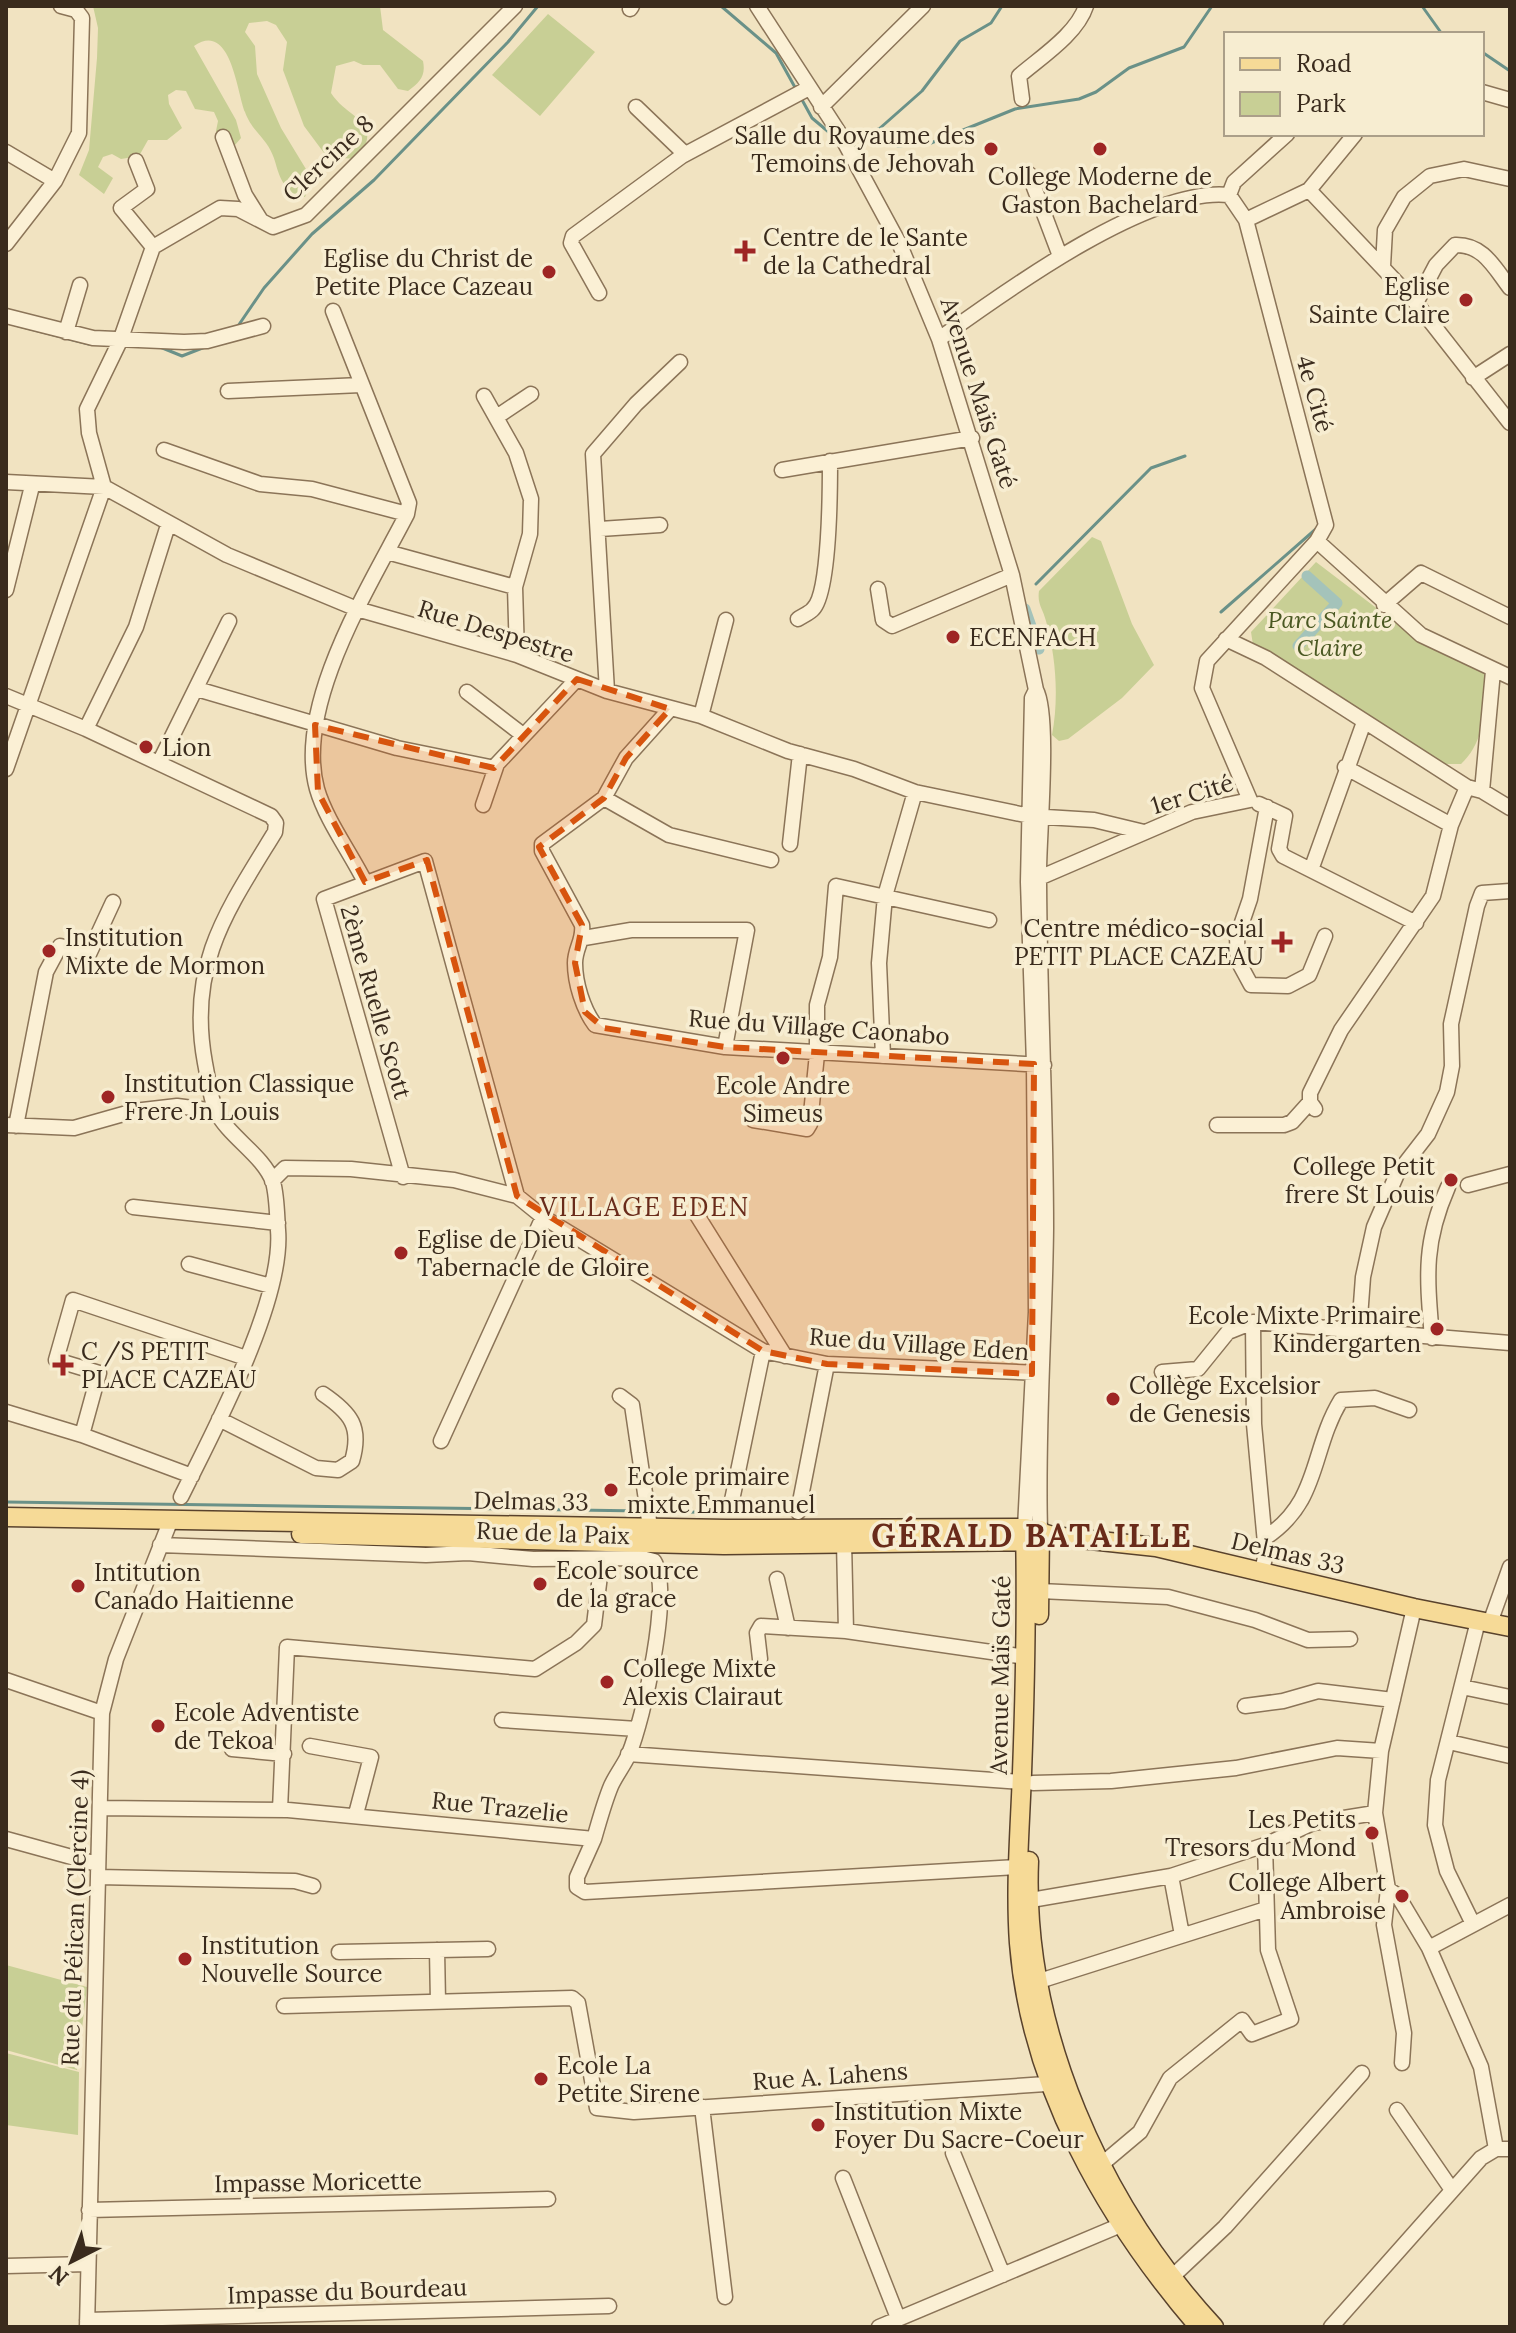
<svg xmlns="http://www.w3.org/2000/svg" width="1516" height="2333" font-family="Lora,serif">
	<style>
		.green { fill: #c8cf95 }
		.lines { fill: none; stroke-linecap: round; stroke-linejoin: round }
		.stream { stroke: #6a9188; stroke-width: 3 }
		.canal { stroke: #a4c3ba; stroke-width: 11 }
		.minor-casing { stroke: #8b7458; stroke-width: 17 }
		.major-casing { stroke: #59422c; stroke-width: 21 }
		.minor { stroke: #fbf0d5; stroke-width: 14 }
		.major { stroke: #f6da97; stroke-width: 18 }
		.marked { fill: #d7540e; fill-opacity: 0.2; stroke: #d7540e; stroke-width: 6; stroke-dasharray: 16 10; stroke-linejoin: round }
		.poi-dot { fill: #9e2524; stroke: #f7edd1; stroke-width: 3 }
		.labels { text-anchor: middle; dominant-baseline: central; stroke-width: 7; stroke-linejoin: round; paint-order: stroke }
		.poi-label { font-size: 24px; fill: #3a2b1d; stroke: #f7edd1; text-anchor: start }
		.street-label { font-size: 24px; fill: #3a2b1d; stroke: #f7edd1 }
		.park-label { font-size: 24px; font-style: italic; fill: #4a5822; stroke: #f7edd1 }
		.neighbourhood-label { font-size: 26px; letter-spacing: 2px; fill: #692b1a; stroke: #f7edd1 }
		.district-label { font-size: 32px; font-weight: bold; letter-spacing: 2px; fill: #692b1a; stroke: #f7edd1 }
	</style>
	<rect width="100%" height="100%" fill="#f1e3c1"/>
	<path class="green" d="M 93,6 L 380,6 L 383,30 L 423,61 C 426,76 420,82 408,91 L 398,89 L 380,65 L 363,65 L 354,61 L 336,66 L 331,93 C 349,121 384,119 358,159 L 327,157 L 304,126 L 283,70 L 287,42 L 276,25 L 267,21 L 249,23 L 245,32 L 255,46 L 257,74 L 281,128 L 312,179 L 305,197 L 296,197 C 272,176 281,164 266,143 C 258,132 250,126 245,112 C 237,93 231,20 194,46 L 236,120 L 241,138 L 229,152 L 220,150 L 216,131 L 218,121 L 214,112 L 195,109 L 186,91 L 176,90 L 168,95 L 169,104 L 182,128 L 167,140 L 148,140 L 139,156 L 121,159 L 112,154 L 103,157 L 98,167 L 113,178 L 104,194 L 79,175 L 89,150 L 97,58 L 98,28 Z
		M 548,14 L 595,52 L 540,116 L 492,75 Z
		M 1092,537 L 1101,541 L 1132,624 L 1154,665 L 1122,698 L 1068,739 L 1059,741 L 1052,735 C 1059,698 1056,657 1046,621 C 1043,609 1037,604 1039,591 Z
		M 1316,562 L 1417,639 L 1485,673 C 1487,703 1485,743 1461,764 L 1445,764 L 1253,645 L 1251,632 Z
		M 6,1965 L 87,1987 L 77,2070 L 6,2050 Z
		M 6,2053 L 79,2072 L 78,2135 L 6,2125 Z"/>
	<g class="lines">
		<path class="stream" d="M 721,6 L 776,53 L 797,91
			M 1422,6 L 1442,34
			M 1482,52 L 1510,71
			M 801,98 L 812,118 L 837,139
			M 861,134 L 898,146 L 931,143 L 1015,109 L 1079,99 L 1096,92 L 1129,68 L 1184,47 L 1212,6
			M 848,136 L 879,129 L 922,91 L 960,41 L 991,23 L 1002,6
			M 15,325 L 89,344
			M 238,326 L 264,288 L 312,234 L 374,180 L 508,42 L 538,6
			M 160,347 L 182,356 L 205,347
			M 1036,584 L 1151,468 L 1185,456
			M 1221,612 L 1317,528
			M 6,1502 L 643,1511
			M 651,1511 L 727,1513"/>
		<path class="canal" d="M 1025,609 L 1039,649
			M 1298,646 L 1337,603 L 1307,576"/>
		<defs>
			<path id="minor" d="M 757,6 L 840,134 L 900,245 L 939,339 L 1012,575 L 1036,690
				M 630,9 L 632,6
				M 1482,92 L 1510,100
				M 1022,99 L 1019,76 C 1041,57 1077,34 1086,6
				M 636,107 L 685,154
				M 821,107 L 923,6
				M 223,137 L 245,195 L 260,219
				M 6,152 L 55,181
				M 136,161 L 147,189 L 121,208 L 153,247
				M 1029,174 L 1060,256
				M 1309,190 L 1416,303 L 1510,423
				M 1229,195 L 1234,182 L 1287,134
				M 1246,220 L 1309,190 L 1355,134
				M 6,244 L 55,181 L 79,133 L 82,18 L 76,10 L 61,6
				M 1383,266 L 1385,230 L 1404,197 L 1430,176 L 1464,169 L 1510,179
				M 599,293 L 571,243 L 573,236 L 682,156 L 809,88
				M 1416,303 L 1436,265 L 1455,245 C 1483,244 1494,267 1510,288
				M 333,311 L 409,503 L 407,514 C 370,586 294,705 317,789 C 326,820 350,852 365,882
				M 6,316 L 93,338 L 184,342 L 207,341 L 263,326
				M 66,332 L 80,285
				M 939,339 C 1003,293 1149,186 1229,195 L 1246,220 L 1326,525 L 1317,541 L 1207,661 L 1202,688 L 1250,800 L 1192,812 L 1032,881
				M 1473,378 L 1510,354
				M 228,391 L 361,385
				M 484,396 L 516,453 L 531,499 L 530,534 L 515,587 L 517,655
				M 498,416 L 531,394
				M 164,450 L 260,484 L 312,489 L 407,514
				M 782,470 L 972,438
				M 6,482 L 104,487 L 227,555 L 357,609 L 517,655 L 607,691 L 701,716 L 788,751 L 854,769 L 915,792 L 1030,816 L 1094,820 L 1144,832
				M 600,529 L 660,525
				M 1317,541 L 1421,635 L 1510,677
				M 387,552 L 515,587
				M 878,589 L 883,620 L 892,626 L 1012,575
				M 6,590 L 32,486
				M 1384,605 L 1421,573 L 1510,617
				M 798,619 C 802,616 810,613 813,609 C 830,593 830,488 830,461
				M 1226,639 L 1266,658 L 1467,787 L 1482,791 L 1510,808
				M 197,689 L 397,748 L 495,768
				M 607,691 L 593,454 L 636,404 L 680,362
				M 467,692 L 523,735
				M 6,696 L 86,729 L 271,816 L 276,823 L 275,832 C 226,912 187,966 205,1063 C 208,1078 210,1097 216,1111 C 229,1137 263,1155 273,1182 C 277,1196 277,1216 278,1230 C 284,1301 213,1432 181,1497
				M 670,709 L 626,758 L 604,798 L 542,844 L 542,851 L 582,925 C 584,940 575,948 575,963 C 575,983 583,1009 595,1025 L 725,1047 L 1044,1065
				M 701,716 L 726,620
				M 86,729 L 136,627 L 168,525
				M 159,763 L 229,621
				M 1345,767 L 1451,825
				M 6,769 L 104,487 L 89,433 L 87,409 L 120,341 L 153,247 L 220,208 L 238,209 L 273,227 L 306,215 L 515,6
				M 1482,791 L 1493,671
				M 604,798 L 669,835 L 771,860
				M 1259,804 L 1285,816 L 1279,849 L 1283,856 L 1416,923
				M 483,805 L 497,764 L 577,679
				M 1267,807 L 1250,899 L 1237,937 L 1238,961 L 1251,985 L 1288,986 L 1309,975 L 1325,936
				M 790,844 L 800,754
				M 1311,870 L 1364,722
				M 584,938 L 631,930 L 747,930 L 725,1047
				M 883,1056 L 879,963 L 885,896 L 915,792
				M 1315,1109 L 1310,1102 L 1310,1093 L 1341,1030 L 1433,896 L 1451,825 L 1467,787
				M 753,1120 L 807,1129 L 810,1124 L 817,1054 L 817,1005 L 830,957 L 836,886 L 989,920
				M 6,1125 L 74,1128 L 134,1111 L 177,1106 L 216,1111
				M 1217,1125 L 1284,1125 L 1292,1122 L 1310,1102
				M 16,1126 L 46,972 L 60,946 L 89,954 L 113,902
				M 403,1177 L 324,899 L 425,861 L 517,1196
				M 272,1181 L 285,1168 L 351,1169 L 454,1180 L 517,1196 L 543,1217 L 763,1351 L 827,1364 L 1040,1373
				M 1468,1185 L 1510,1174
				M 690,1204 L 785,1356
				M 133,1207 L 278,1223
				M 189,1264 L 271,1286
				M 1253,1322 L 1254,1424 L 1266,1554 L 1262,1570
				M 1359,1331 L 1363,1277 L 1374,1227 L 1397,1174 L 1428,1134 L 1447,1092 L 1452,1066 L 1451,1024 L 1477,906 L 1482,893 L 1510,891
				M 1432,1338 C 1427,1277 1423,1244 1448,1187
				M 1162,1372 L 1198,1369 L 1228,1332 L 1253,1322 L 1510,1343
				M 620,1396 L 632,1405 L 650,1527
				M 6,1412 L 82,1435 L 192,1476
				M 219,1419 L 316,1468 L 338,1470 L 352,1461 C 362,1427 351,1413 323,1394
				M 82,1435 L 99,1373 L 56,1360 L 73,1300 L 246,1358
				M 441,1441 L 543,1217
				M 731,1505 L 763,1351
				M 798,1512 L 827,1364
				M 1025,1528 L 1036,1312 L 1034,1064 L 1028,882 L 1032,698 L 1036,690 C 1050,715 1039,835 1039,871 C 1039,990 1046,1109 1046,1228 C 1045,1328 1037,1429 1040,1530
				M 1265,1538 C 1321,1501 1310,1451 1341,1400 L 1375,1398 L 1409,1410
				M 844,1542 L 846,1631 L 1026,1657
				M 160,1545 L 426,1555 L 468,1553 L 533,1559 L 642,1558 L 654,1561 C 673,1591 643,1720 629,1754 C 624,1765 616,1775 611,1786 C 604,1803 599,1822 594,1839
				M 777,1579 L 788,1628
				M 1040,1591 L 1168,1597 L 1255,1620 L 1308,1640 L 1350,1639
				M 1414,1608 L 1381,1751 L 1375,1813 L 1388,1889 L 1398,1896 L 1429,1948 L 1481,2067 L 1496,2149
				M 1490,1623 L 1510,1567
				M 760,1659 L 757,1633 L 761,1626 L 846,1631
				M 6,1680 L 102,1713
				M 1462,1687 L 1510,1697
				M 1245,1706 L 1283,1701 L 1318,1691 L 1393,1700
				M 502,1720 L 637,1729
				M 1449,1742 L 1510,1756
				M 310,1746 L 371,1757 L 356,1814
				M 232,1749 L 284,1754
				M 628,1754 L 1021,1782
				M 1033,1783 L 1111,1781 L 1236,1768 L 1337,1748 L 1381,1751
				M 102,1808 L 288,1810 L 594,1839 L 577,1877 L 577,1887 L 585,1892 L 1017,1867
				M 280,1810 L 287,1647 L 535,1669 L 576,1643 L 594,1625 L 602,1559
				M 6,1839 L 97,1864
				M 1171,1876 L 1182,1935
				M 98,1877 L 295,1881 L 313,1886
				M 1388,1889 L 1384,1925 L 1404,2033 L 1402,2063
				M 1031,1900 L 1171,1876 L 1265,1845 L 1313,1823 L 1375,1813
				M 1473,1924 L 1447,1871 L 1435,1825 L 1438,1780 L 1478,1621
				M 1429,1948 L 1510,1905
				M 437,1950 L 438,2002
				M 339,1952 L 488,1949
				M 1030,1984 L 1266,1909
				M 284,2006 L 572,1998 L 578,2003 L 597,2108 L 634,2112 L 1061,2083
				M 702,2107 L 725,2297
				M 1397,2110 L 1452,2190
				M 953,2153 L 1003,2275
				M 1102,2164 L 1140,2132 L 1170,2078 L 1242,2020 L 1252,2034 L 1291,2019 L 1268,1950 L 1265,1845
				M 843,2178 L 898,2318
				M 89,2210 L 548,2199
				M 6,2266 L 88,2264
				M 1173,2276 L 1225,2227 L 1362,2073
				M 87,2320 L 609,2306
				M 87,2327 L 102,1713 L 116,1659 L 170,1522
				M 879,2327 L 1128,2222
				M 1331,2327 L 1481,2158 L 1496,2149 L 1510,2149"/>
			<path id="major" d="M 6,1517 L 727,1529 L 1025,1528 L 1053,1536 L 1156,1547 L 1414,1608 L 1510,1627
				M 1025,1529 C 1027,1611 1025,1691 1022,1773 C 1020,1829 1015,1886 1019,1943 C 1030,2087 1107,2220 1199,2327
				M 301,1534 L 724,1545 L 1041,1541 L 1050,1537
				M 1039,1615 L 1040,1530
				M 1029,1861 C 1022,2029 1101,2205 1214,2327"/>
		</defs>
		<use href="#minor" class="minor-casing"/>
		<use href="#major" class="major-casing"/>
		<use href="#minor" class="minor"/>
		<use href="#major" class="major"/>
	</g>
	<path class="marked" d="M 577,679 L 670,709 L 626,758 L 604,798 L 539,847 L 582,925 L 575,963 L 585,1012 L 604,1028 L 725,1047 L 1034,1064 L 1032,1374 L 827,1364 L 763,1351 L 517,1196 L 427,860 L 365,882 L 318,792 L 315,725 L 494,768 Z"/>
	<g class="poi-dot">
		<circle cx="991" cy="149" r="8"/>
		<circle cx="1100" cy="149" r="8"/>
		<path d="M741 239h8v8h8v8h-8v8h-8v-8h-8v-8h8z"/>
		<circle cx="549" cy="272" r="8"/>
		<circle cx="1466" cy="300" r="8"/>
		<circle cx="953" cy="637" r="8"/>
		<circle cx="146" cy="747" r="8"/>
		<path d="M1278 930h8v8h8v8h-8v8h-8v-8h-8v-8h8z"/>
		<circle cx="49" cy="951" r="8"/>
		<circle cx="783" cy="1058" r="8"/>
		<circle cx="108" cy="1097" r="8"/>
		<circle cx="1451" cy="1180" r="8"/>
		<circle cx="401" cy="1253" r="8"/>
		<circle cx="1437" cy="1329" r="8"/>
		<path d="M59 1353h8v8h8v8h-8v8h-8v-8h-8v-8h8z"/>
		<circle cx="1113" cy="1399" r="8"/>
		<circle cx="611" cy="1490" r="8"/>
		<circle cx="540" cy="1584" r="8"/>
		<circle cx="78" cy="1586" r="8"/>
		<circle cx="607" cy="1682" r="8"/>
		<circle cx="158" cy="1726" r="8"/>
		<circle cx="1372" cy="1833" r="8"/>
		<circle cx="1402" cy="1896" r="8"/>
		<circle cx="185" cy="1959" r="8"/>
		<circle cx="541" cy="2079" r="8"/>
		<circle cx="818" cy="2125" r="8"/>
	</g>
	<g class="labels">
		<g class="poi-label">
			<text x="975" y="135" text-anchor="end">Salle du Royaume des<tspan x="975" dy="28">Temoins de Jehovah</tspan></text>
			<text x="1100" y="176" text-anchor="middle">College Moderne de<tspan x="1100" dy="28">Gaston Bachelard</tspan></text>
			<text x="763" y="237">Centre de le Sante<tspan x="763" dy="28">de la Cathedral</tspan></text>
			<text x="533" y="258" text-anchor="end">Eglise du Christ de<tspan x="533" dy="28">Petite Place Cazeau</tspan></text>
			<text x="1450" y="286" text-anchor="end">Eglise<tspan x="1450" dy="28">Sainte Claire</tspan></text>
			<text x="969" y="637">ECENFACH</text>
			<text x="162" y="747">Lion</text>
			<text x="1264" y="928" text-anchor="end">Centre médico-social<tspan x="1264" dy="28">PETIT PLACE CAZEAU</tspan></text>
			<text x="65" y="937">Institution<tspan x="65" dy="28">Mixte de Mormon</tspan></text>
			<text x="124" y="1083">Institution Classique<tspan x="124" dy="28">Frere Jn Louis</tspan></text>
			<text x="783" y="1085" text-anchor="middle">Ecole Andre<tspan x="783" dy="28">Simeus</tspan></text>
			<text x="1435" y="1166" text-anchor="end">College Petit<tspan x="1435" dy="28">frere St Louis</tspan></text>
			<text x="417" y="1239">Eglise de Dieu<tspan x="417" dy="28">Tabernacle de Gloire</tspan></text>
			<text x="1421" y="1315" text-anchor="end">Ecole Mixte Primaire<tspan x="1421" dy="28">Kindergarten</tspan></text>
			<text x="81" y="1351">C /S PETIT<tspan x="81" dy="28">PLACE CAZEAU</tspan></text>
			<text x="1129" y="1385">Collège Excelsior<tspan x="1129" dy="28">de Genesis</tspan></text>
			<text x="627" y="1476">Ecole primaire<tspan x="627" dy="28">mixte Emmanuel</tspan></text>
			<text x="556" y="1570">Ecole source<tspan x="556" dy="28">de la grace</tspan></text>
			<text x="94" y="1572">Intitution<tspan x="94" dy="28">Canado Haitienne</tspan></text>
			<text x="623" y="1668">College Mixte<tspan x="623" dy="28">Alexis Clairaut</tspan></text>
			<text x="174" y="1712">Ecole Adventiste<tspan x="174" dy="28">de Tekoa</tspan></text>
			<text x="1356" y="1819" text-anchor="end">Les Petits<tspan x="1356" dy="28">Tresors du Mond</tspan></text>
			<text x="1386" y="1882" text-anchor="end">College Albert<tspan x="1386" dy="28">Ambroise</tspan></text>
			<text x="201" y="1945">Institution<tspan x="201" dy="28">Nouvelle Source</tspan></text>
			<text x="557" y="2065">Ecole La<tspan x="557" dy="28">Petite Sirene</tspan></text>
			<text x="834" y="2111">Institution Mixte<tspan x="834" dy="28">Foyer Du Sacre-Coeur</tspan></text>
		</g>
		<g class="street-label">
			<text transform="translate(328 158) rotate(-43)">Clercine 8</text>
			<text transform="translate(979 393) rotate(72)">Avenue Maïs Gaté</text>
			<text transform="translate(1315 394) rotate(74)">4e Cité</text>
			<text transform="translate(496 631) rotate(17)">Rue Despestre</text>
			<text transform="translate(1192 794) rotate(-17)">1er Cité</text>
			<text transform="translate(376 1002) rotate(74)">2ème Ruelle Scott</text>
			<text transform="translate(819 1027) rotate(4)">Rue du Village Caonabo</text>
			<text transform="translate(919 1344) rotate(4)">Rue du Village Eden</text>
			<text transform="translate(531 1501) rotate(1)">Delmas 33</text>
			<text transform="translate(553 1533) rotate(2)">Rue de la Paix</text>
			<text transform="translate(1288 1553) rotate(13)">Delmas 33</text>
			<text transform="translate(1000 1675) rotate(-89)">Avenue Maïs Gaté</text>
			<text transform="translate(500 1807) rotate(6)">Rue Trazelie</text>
			<text transform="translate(75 1918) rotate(-88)">Rue du Pélican (Clercine 4)</text>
			<text transform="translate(830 2076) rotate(-4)">Rue A. Lahens</text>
			<text transform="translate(318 2182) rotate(-1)">Impasse Moricette</text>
			<text transform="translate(347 2291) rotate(-2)">Impasse du Bourdeau</text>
		</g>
		<g class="park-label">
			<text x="1330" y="619">Parc Sainte<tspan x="1330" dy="28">Claire</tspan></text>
		</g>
		<g class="neighbourhood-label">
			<text x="645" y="1206">VILLAGE EDEN</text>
		</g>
		<g class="district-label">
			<text x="1032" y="1535">GÉRALD BATAILLE</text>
		</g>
	</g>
	<rect width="1516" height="2333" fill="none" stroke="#3a2b1d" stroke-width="16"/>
	<rect x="1224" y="32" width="260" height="104" fill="#f7edd1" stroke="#ab9f89" stroke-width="2"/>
	<rect x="1240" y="58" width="40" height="12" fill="#f6da97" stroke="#ab9f89" stroke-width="2"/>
	<text x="1296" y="72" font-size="24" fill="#3a2b1d">Road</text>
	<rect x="1240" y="92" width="40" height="24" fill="#c8cf95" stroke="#ab9f89" stroke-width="2"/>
	<text x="1296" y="112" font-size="24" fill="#3a2b1d">Park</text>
	<g transform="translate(72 2261) rotate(222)" stroke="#f7edd1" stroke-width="6" paint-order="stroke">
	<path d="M0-6L14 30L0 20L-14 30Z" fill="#3a2b1d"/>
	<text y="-12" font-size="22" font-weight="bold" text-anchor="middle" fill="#3a2b1d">N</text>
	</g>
</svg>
